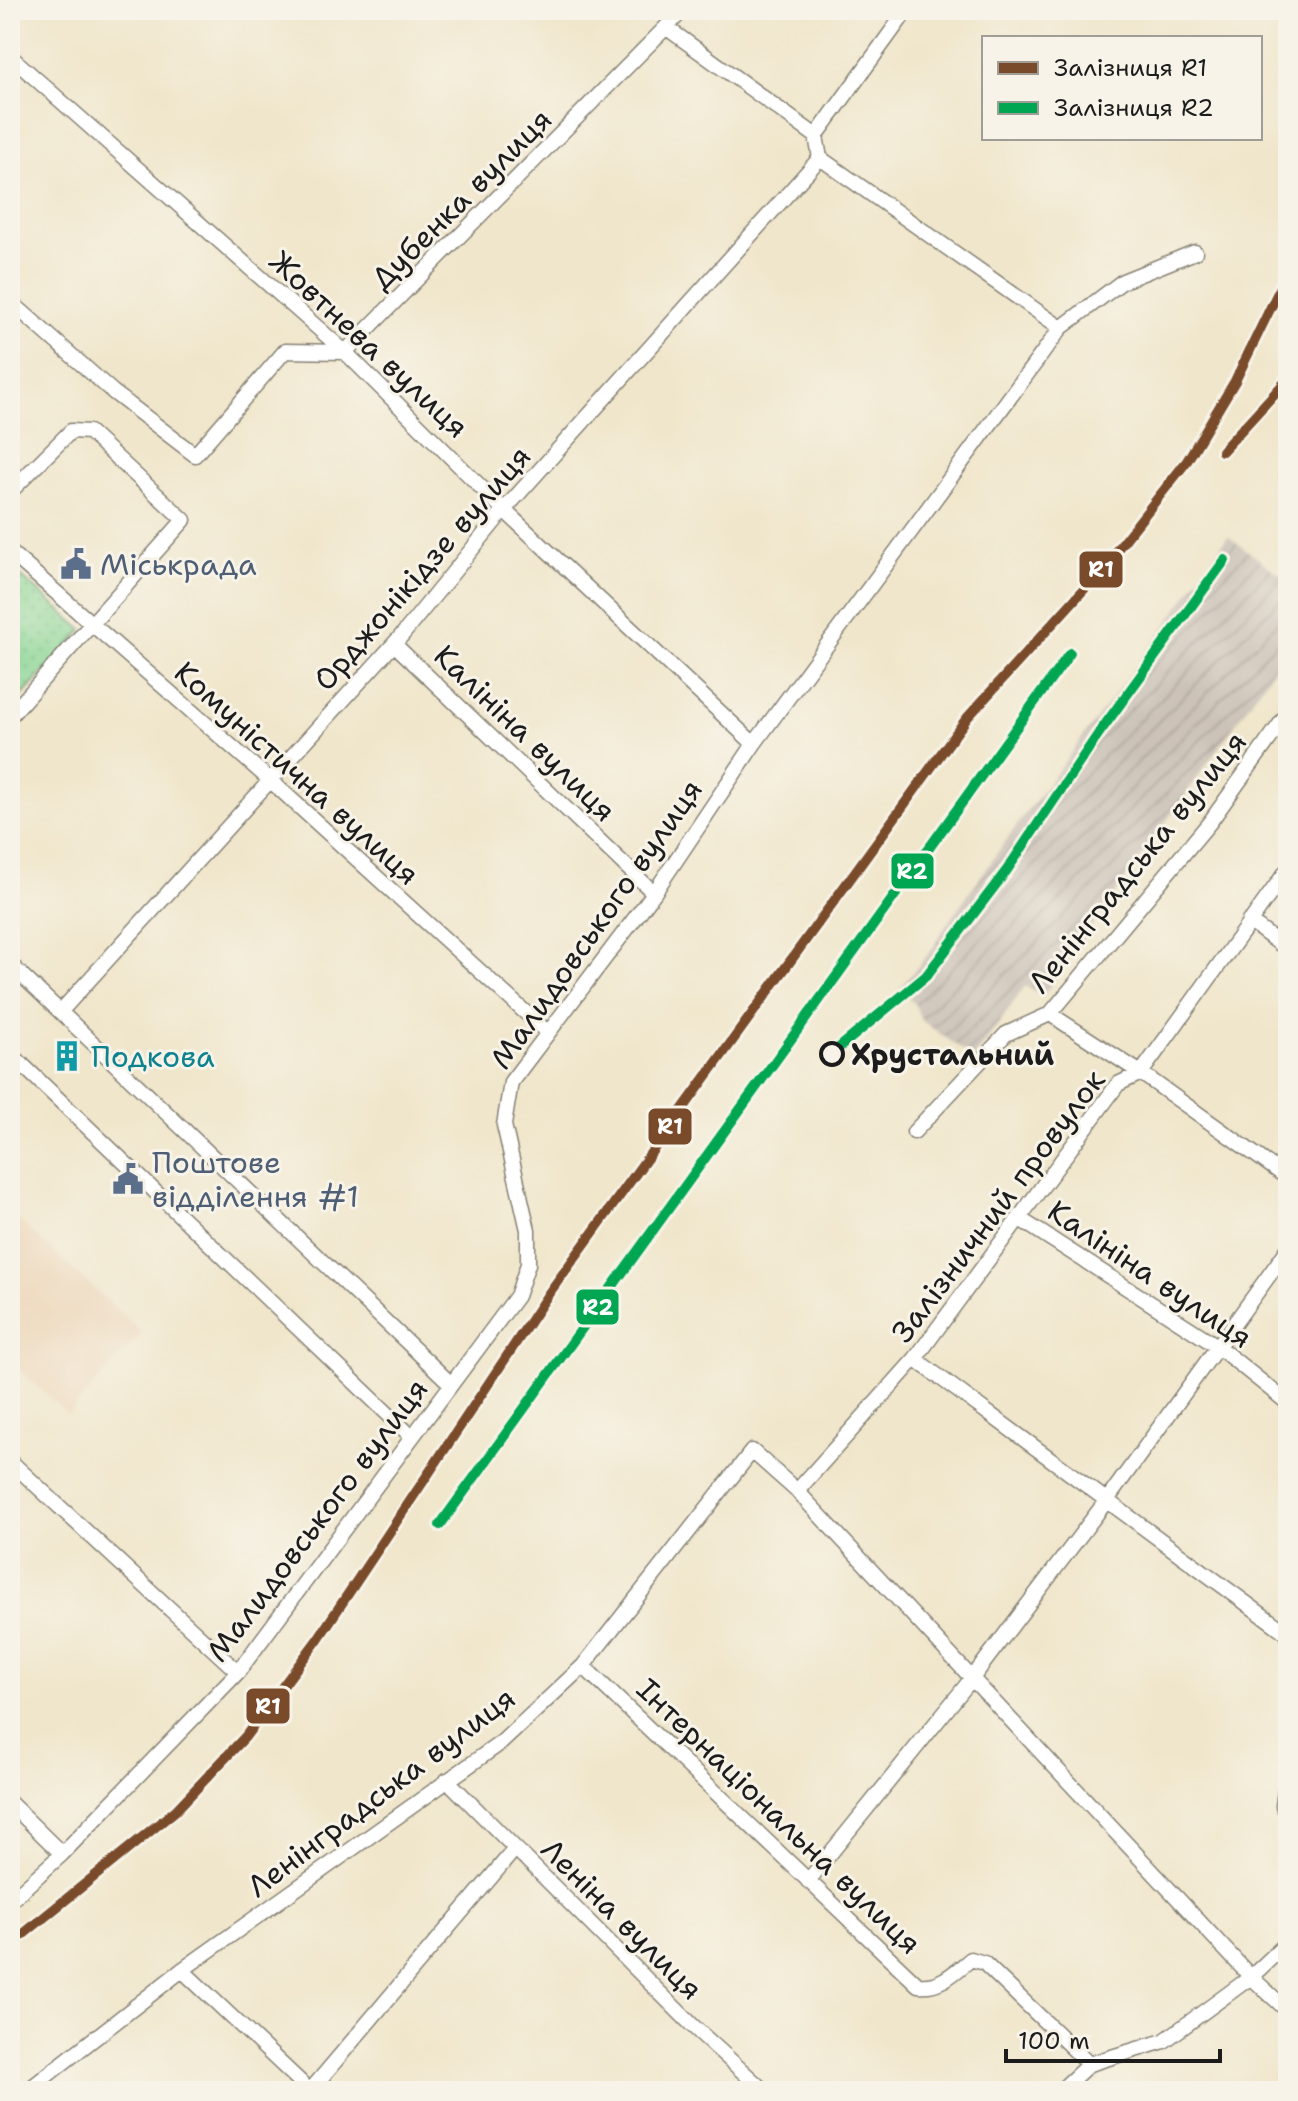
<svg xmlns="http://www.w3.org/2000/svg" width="1298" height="2101" font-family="'Shantell Sans',sans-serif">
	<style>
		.built { fill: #edd7ba }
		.industrial { fill: url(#industrial-furrows) }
		.park { fill: url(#park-dots); stroke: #537958; stroke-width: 2 }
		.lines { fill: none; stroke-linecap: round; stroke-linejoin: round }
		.minor-casing { stroke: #868174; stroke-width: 17 }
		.minor { stroke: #fff; stroke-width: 14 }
		.rail-1-casing { stroke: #f7f3e8; stroke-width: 16 }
		.rail-2-casing { stroke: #f7f3e8; stroke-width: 16 }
		.rail-1 { stroke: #7a4b2a; stroke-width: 10 }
		.rail-2 { stroke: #00a651; stroke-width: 10 }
		.stop-dot { fill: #f7f3e8; stroke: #1c1c1c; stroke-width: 4 }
		.labels { text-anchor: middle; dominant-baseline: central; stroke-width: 6; stroke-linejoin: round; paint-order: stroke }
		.street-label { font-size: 30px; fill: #1c1c1c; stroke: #f7f3e8 }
		.service-label { font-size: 30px; fill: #4e5e75; stroke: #f7f3e8; text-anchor: start }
		.stop-label { font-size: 30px; font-weight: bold; fill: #1c1c1c; stroke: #f7f3e8; text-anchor: start }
		.culture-label { font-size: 30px; fill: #0d838f; stroke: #f7f3e8; text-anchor: start }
		.line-badge { stroke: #f7f3e8; stroke-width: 3 }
		.badge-label { font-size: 22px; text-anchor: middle; font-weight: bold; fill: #fff }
	</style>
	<defs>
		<pattern id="industrial-furrows" width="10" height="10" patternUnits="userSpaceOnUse" patternTransform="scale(2)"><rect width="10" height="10" fill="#ccc2b8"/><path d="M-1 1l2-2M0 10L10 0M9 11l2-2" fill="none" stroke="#afa69e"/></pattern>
		<pattern id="park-dots" width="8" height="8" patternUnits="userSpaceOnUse" patternTransform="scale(2)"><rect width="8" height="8" fill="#8ad694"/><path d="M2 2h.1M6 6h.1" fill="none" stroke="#76b77f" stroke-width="1.8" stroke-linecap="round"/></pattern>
	</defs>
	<rect width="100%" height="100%" fill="#f7f3e8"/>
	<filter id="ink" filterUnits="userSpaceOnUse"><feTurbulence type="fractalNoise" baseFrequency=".0125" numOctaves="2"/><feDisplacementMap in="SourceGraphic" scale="16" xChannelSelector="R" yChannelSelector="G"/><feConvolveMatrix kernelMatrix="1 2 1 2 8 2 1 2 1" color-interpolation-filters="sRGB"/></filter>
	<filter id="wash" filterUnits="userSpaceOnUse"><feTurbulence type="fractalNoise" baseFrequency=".006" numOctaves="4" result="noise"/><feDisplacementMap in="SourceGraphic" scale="32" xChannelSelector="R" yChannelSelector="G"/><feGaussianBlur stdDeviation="1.8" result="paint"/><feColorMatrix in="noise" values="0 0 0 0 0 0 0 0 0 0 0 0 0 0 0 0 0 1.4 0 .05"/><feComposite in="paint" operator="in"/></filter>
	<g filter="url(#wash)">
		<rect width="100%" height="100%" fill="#f0e6cb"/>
		<path class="built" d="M 10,1212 L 142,1333 L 68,1414 L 10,1361 Z"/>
		<path class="industrial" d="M 1228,536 L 1288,581 L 1288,649 L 1043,996 L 1025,986 L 974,1058 L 921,1020 L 915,1005 L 900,988 L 934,947 L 943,930 L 1015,828 L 1163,630 Z"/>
		<path class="park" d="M 10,567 L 83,630 L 10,709 Z"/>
	</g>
	<g filter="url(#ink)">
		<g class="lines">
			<defs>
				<path id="minor" d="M 667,28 L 816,136 L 820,158 L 1061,328
					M 10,56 L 345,352 L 504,510 L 754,744
					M 816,136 L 907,10
					M 10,301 L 113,392 L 195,455 L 285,351 L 345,352 L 683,10
					M 10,492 L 71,431 L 89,432 L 184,520 L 10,716
					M 10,552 L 271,781 L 548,1033
					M 394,644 L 654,893
					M 1249,921 L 1288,950
					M 10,964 L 451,1384
					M 61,1011 L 403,634 L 504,510 L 820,158
					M 1050,1014 L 1141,1073 L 1288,1178
					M 10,1053 L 411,1436
					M 914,1132 L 1006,1034 L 1050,1014 L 1210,822 L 1288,713
					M 1020,1219 L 1217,1346 L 1288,1403
					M 915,1359 L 1288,1634
					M 10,1461 L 238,1672
					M 797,1491 L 915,1359 L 1118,1084 L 1141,1073 L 1288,869
					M 583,1666 L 918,1985 C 940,1988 955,1972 971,1959 L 984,1963 L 1089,2064
					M 1288,1769 L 1283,1806 L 1288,1814
					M 447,1780 L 696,2029 L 764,2091
					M 10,1803 L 62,1854
					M 808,1881 L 973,1677 L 1107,1500 L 1288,1249
					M 10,1901 L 62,1854 L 238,1672 L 517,1296 L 528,1264 L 528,1230 L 504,1125 L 511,1082 L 654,893 L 754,744 L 1061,328 L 1123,281 L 1195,252
					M 182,1970 L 310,2091
					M 27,2091 L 182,1970 L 502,1742 L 583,1666 L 752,1451 L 797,1491 L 1251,1977 L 1288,2011
					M 310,2091 L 514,1850
					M 1060,2091 L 1089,2064 L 1164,2041 L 1251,1977 L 1288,1942"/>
			</defs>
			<use href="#minor" class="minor-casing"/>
			<use href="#minor" class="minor"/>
			<defs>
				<path id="rail-1" d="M 1222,451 L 1288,379
					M 10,1945 L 176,1810 L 245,1737 L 318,1639 L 549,1293 L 967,718 L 1097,575 L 1187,461 L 1235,381 L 1288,272"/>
				<path id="rail-2" d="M 829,1056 L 926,976 L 1007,870 L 1099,733 L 1225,560
					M 440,1525 L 1070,653"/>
			</defs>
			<use href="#rail-1" class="rail-1-casing"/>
			<use href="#rail-2" class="rail-2-casing"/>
			<use href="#rail-1" class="rail-1"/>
			<use href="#rail-2" class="rail-2"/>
		</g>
	</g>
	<defs>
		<symbol id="civic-bare" viewBox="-9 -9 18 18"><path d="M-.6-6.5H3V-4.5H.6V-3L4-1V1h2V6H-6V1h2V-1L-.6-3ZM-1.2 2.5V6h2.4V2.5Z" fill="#5c6f8a" stroke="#f7f3e8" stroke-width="2.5" paint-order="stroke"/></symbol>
		<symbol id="building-bare" viewBox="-9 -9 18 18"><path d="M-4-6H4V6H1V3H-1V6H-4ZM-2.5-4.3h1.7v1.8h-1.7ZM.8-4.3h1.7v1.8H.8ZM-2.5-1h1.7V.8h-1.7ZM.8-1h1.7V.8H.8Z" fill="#0f9aa8" stroke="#f7f3e8" stroke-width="2.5" paint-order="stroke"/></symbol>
	</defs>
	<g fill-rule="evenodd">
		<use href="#civic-bare" x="54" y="542" width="44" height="44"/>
		<use href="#building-bare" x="45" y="1034" width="44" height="44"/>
		<use href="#civic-bare" x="106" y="1157" width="44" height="44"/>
	</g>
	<circle class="stop-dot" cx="832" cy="1054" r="11"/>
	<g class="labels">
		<g class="street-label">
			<text transform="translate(461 199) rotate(-45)">Дубенка вулиця</text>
			<text transform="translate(369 344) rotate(43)">Жовтнева вулиця</text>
			<text transform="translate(422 568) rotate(-49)">Орджонікідзе вулиця</text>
			<text transform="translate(525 733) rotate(44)">Калініна вулиця</text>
			<text transform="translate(297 773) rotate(42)">Комуністична вулиця</text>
			<text transform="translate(1137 862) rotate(-51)">Ленінградська вулиця</text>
			<text transform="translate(596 924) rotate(-55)">Малидовського вулиця</text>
			<text transform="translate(998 1206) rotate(-53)">Залізничний провулок</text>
			<text transform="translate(1150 1274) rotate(34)">Калініна вулиця</text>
			<text transform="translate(317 1520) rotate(-53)">Малидовського вулиця</text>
			<text transform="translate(381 1792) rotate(-37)">Ленінградська вулиця</text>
			<text transform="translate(779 1816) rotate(44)">Інтернаціональна вулиця</text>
			<text transform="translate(622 1919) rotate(45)">Леніна вулиця</text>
		</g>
		<g class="service-label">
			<text x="100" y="564">Міськрада</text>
			<text x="152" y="1162">Поштове<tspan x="152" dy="34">відділення #1</tspan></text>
		</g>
		<g class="stop-label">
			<text x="851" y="1054">Хрустальний</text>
		</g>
		<g class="culture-label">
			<text x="91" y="1056">Подкова</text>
		</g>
	</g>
	<g class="line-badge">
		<rect x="1078" y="550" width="46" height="39" rx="8" fill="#7a4b2a"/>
		<rect x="890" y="852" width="45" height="38" rx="8" fill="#00a651"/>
		<rect x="647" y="1107" width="46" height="39" rx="8" fill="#7a4b2a"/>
		<rect x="575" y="1288" width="45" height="38" rx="8" fill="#00a651"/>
		<rect x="245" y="1687" width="46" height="38" rx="8" fill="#7a4b2a"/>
	</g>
	<g class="badge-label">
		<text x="1101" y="577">R1</text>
		<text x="912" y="879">R2</text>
		<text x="670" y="1134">R1</text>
		<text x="598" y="1315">R2</text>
		<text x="268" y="1714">R1</text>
	</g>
	<rect width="1298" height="2101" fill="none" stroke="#f7f3e8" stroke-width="40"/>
	<rect x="982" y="36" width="280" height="104" fill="#f7f3e8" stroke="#9f9d96" stroke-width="2"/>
	<rect x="998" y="62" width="40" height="12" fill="#7a4b2a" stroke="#9f9d96" stroke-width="2"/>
	<text x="1054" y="76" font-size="24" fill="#1c1c1c">Залізниця R1</text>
	<rect x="998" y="102" width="40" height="12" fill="#00a651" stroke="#9f9d96" stroke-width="2"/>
	<text x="1054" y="116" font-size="24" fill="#1c1c1c">Залізниця R2</text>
	<path d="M1006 2049v12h214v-12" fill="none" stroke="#1c1c1c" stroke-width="4"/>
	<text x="1018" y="2049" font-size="24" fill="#1c1c1c" stroke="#f7f3e8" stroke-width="6" paint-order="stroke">100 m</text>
</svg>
